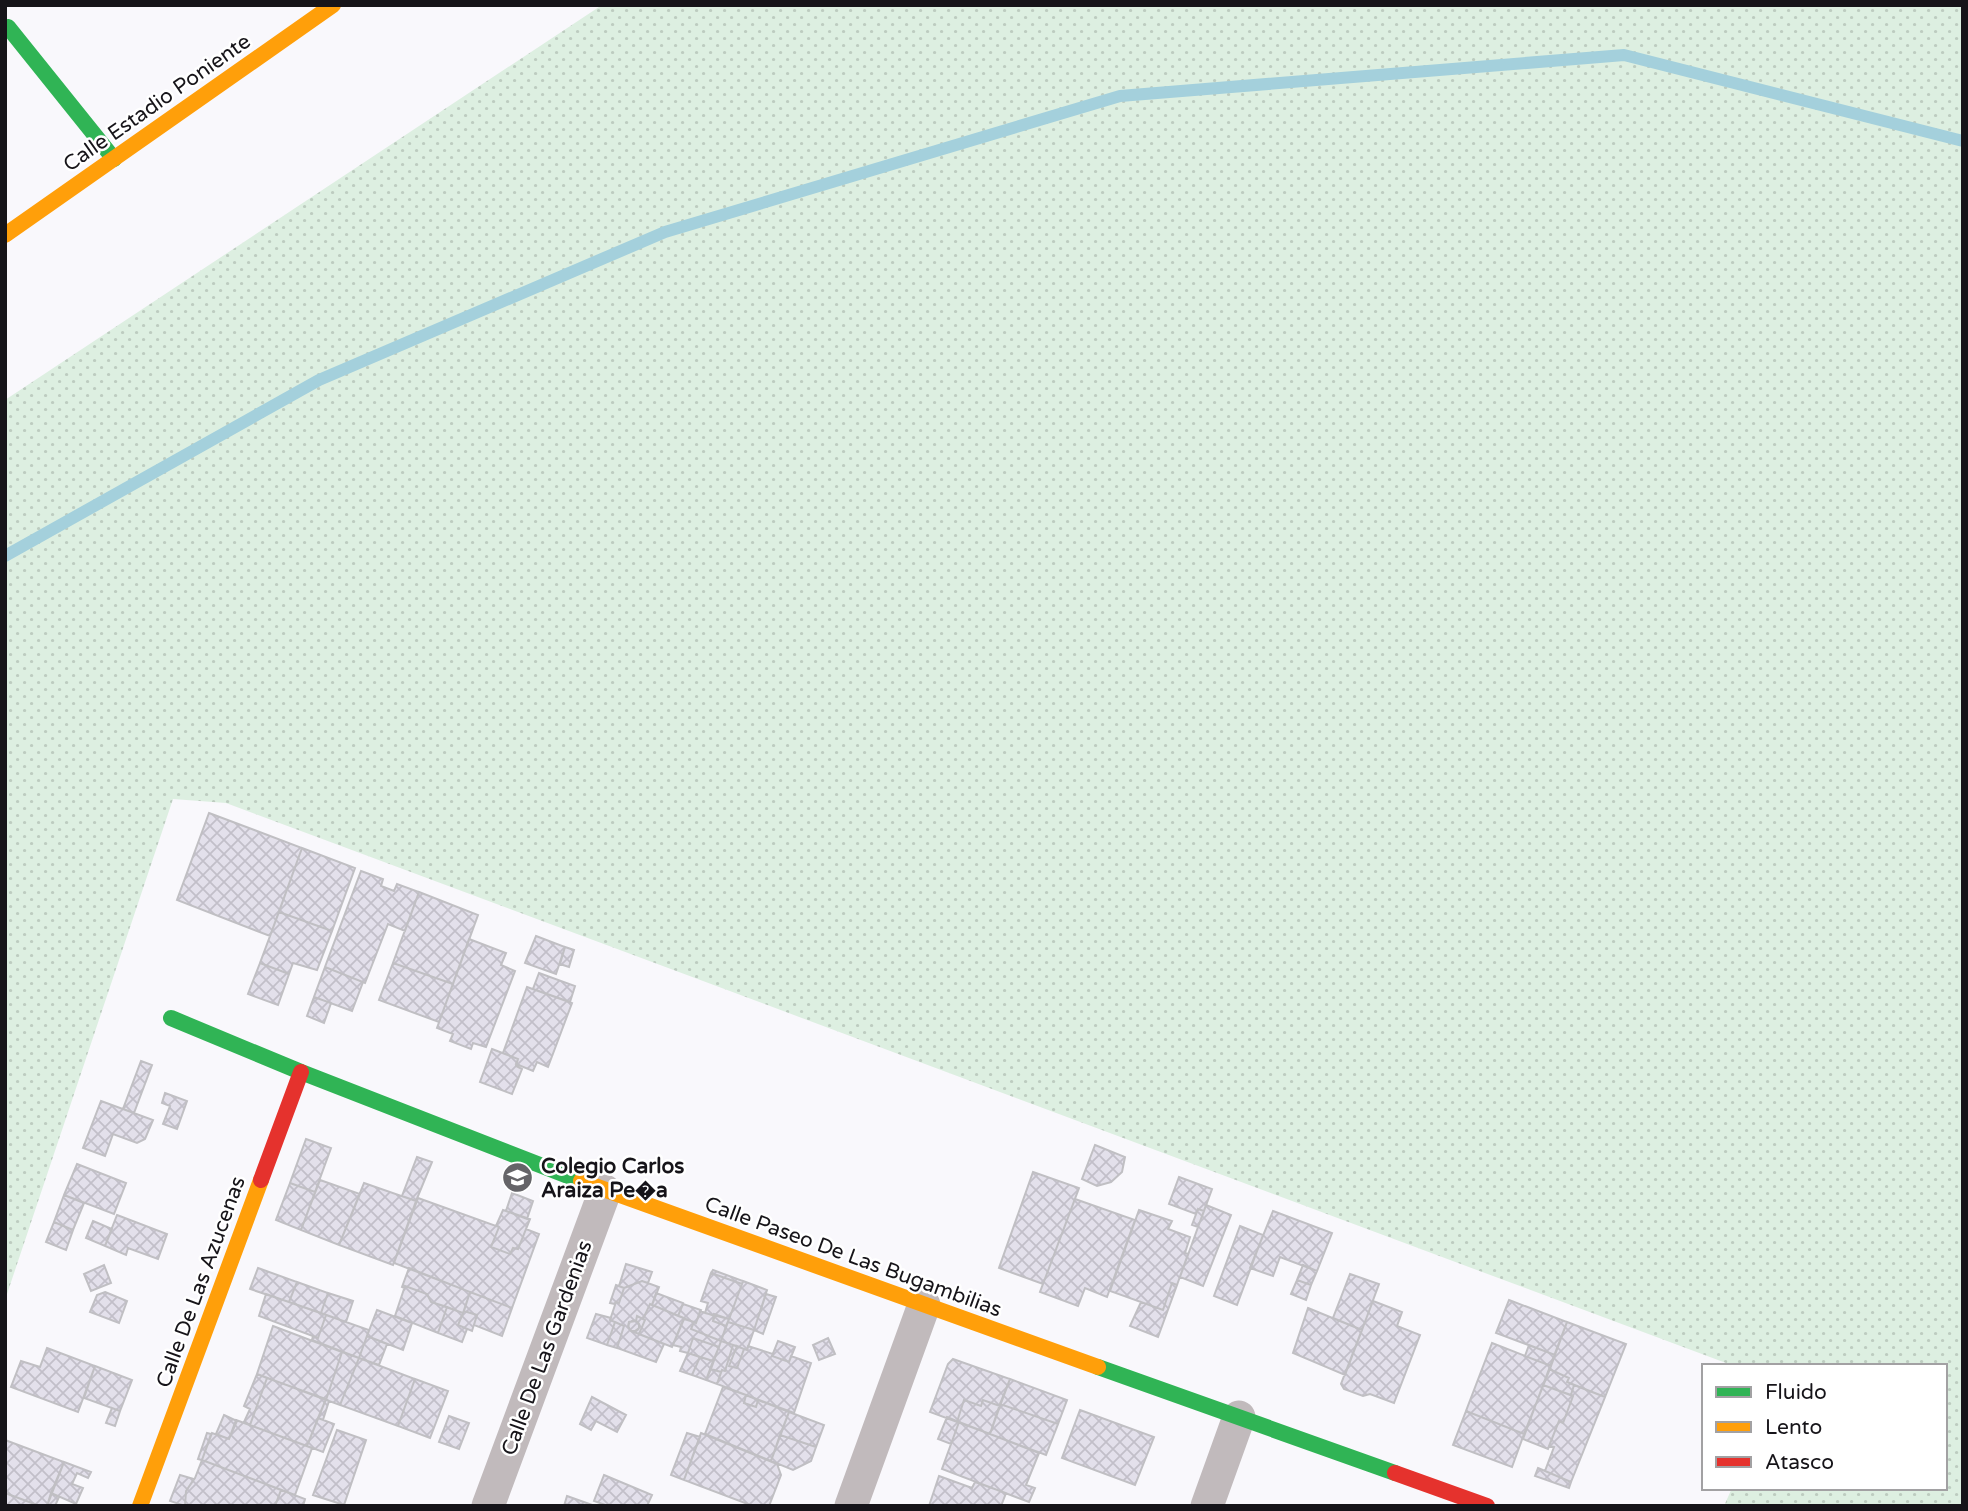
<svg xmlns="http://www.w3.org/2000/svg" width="1968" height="1511" font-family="'Varela Round',sans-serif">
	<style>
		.grass { fill: url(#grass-dots) }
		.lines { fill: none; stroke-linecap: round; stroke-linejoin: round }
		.stream { stroke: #a4d0dc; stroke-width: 12 }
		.building { fill: url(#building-cross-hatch); stroke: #c0bfc3; stroke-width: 2 }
		.street { stroke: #c1babc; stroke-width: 33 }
		.fast { stroke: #30b455; stroke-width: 16 }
		.slow { stroke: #ff9f0a; stroke-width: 16 }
		.jam { stroke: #e5322d; stroke-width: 16 }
		.labels { text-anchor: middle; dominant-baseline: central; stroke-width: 5; stroke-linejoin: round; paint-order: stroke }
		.street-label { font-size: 21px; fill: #161419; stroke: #fff }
		.poi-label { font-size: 21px; font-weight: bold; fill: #161419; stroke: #fff; text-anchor: start }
	</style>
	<defs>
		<pattern id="grass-dots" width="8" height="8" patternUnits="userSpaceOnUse" patternTransform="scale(1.75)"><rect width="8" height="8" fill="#ddefe1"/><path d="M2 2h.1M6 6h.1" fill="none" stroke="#bdccc0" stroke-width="1.8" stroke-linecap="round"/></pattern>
		<pattern id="building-cross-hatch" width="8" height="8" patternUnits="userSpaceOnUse" patternTransform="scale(1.75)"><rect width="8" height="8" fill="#e3e0eb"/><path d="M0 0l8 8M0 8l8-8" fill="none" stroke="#c2bfc9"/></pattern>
	</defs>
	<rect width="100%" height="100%" fill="#f9f8fc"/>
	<path class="grass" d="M 602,5 L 1963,5 L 1963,1506 L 1724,1506 L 1732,1488 L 1945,1488 L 1945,1366 L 1734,1366 L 226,803 L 173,799 L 5,1300 L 5,400 Z"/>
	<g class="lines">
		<path class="stream" d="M 5,556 L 319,380 L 665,232 L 1120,96 L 1624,55 L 1963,141"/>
	</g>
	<path class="building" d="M 209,813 L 302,848 L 270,936 L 177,900 Z
		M 302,848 L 355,868 L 332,931 L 279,912 Z
		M 361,871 L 383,879 L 381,886 L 394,891 L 397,884 L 419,892 L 405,931 L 388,924 L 365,983 L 325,967 Z
		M 419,892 L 478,915 L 453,984 L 393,963 Z
		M 279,912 L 332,931 L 317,970 L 293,963 L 289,974 L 260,963 Z
		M 536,936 L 565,947 L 556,974 L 525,963 Z
		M 469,939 L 506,953 L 501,965 L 515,971 L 486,1047 L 473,1043 L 471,1049 L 450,1041 L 453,1034 L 437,1028 Z
		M 565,947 L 574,950 L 569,967 L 560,964 Z
		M 260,963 L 289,974 L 278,1005 L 248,994 Z
		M 393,963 L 453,984 L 439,1022 L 379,1000 Z
		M 325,967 L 363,982 L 352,1011 L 314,997 Z
		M 539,973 L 575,986 L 570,1002 L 533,989 Z
		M 527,987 L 572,1003 L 548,1067 L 537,1062 L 533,1071 L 516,1064 L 518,1059 L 503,1053 Z
		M 314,997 L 331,1003 L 324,1023 L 307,1016 Z
		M 492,1049 L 518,1059 L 516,1066 L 522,1069 L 512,1094 L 480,1082 Z
		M 141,1061 L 152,1065 L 134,1113 L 123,1109 Z
		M 165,1093 L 187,1101 L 177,1129 L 163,1124 L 170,1106 L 162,1103 Z
		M 101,1101 L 153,1120 L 145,1139 L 137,1143 L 113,1134 L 105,1156 L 83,1148 Z
		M 306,1139 L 331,1148 L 315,1192 L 290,1183 Z
		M 1095,1145 L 1125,1157 L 1122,1172 L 1111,1182 L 1097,1186 L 1082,1179 Z
		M 417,1157 L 432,1162 L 416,1201 L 402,1196 Z
		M 77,1164 L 126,1183 L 114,1214 L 64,1195 Z
		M 1033,1172 L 1079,1188 L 1043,1284 L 999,1268 Z
		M 1179,1177 L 1212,1189 L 1204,1211 L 1198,1209 L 1196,1214 L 1169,1204 Z
		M 320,1180 L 360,1194 L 339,1245 L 301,1230 Z
		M 290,1183 L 315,1192 L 301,1230 L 276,1220 Z
		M 364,1183 L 416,1201 L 393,1265 L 339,1245 Z
		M 512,1193 L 533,1201 L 527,1219 L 506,1211 Z
		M 64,1195 L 84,1203 L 73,1230 L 54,1222 Z
		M 418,1198 L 499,1227 L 491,1247 L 510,1254 L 513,1248 L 518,1249 L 526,1229 L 539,1234 L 512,1308 L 394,1263 Z
		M 1075,1199 L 1135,1220 L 1107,1297 L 1085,1288 L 1078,1306 L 1040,1292 Z
		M 1206,1205 L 1231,1215 L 1203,1286 L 1180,1277 Z
		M 1198,1209 L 1204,1211 L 1198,1227 L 1192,1225 Z
		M 503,1210 L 530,1219 L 518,1249 L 513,1248 L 510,1254 L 491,1247 L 499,1227 L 496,1226 Z
		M 1139,1210 L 1172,1221 L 1168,1229 L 1190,1237 L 1185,1253 L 1188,1254 L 1177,1285 L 1172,1283 L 1163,1310 L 1110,1291 Z
		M 1273,1211 L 1332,1233 L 1317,1271 L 1280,1257 L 1273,1276 L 1250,1268 Z
		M 117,1215 L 167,1234 L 158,1259 L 128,1248 L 126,1255 L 105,1246 Z
		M 93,1221 L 112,1229 L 105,1246 L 86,1238 Z
		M 54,1222 L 73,1230 L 66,1250 L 46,1242 Z
		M 1240,1226 L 1263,1235 L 1237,1305 L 1214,1296 Z
		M 626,1264 L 652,1272 L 648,1283 L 642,1281 L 624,1288 L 619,1286 Z
		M 104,1265 L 111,1283 L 91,1291 L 84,1274 Z
		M 1303,1265 L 1317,1271 L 1311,1285 L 1297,1280 Z
		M 258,1268 L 297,1282 L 289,1302 L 250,1289 Z
		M 409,1268 L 470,1292 L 463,1313 L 431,1302 L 427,1294 L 405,1286 L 404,1288 L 402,1287 Z
		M 713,1270 L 743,1281 L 742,1284 L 711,1273 Z
		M 711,1273 L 742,1284 L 729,1319 L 705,1313 L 708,1303 L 701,1301 Z
		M 1350,1274 L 1379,1284 L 1362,1330 L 1333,1318 Z
		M 1297,1280 L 1311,1285 L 1306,1300 L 1291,1294 Z
		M 642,1281 L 659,1287 L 652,1305 L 650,1304 L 643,1319 L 637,1316 L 636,1321 L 629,1322 L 628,1326 L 631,1331 L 664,1344 L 656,1362 L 617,1348 L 624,1326 L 610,1320 L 616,1302 L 619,1303 L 624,1288 Z
		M 743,1281 L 767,1290 L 754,1330 L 728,1322 Z
		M 297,1282 L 328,1293 L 321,1313 L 289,1302 Z
		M 1172,1283 L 1177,1285 L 1158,1337 L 1130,1326 L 1141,1302 L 1163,1310 Z
		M 616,1285 L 624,1288 L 619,1303 L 616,1302 L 615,1304 L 610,1303 Z
		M 405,1286 L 427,1294 L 431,1302 L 447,1307 L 438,1333 L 395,1316 Z
		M 105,1292 L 127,1301 L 119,1323 L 90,1312 L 97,1295 Z
		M 470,1292 L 512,1308 L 502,1336 L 474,1325 L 477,1315 L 464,1311 Z
		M 328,1293 L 353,1301 L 346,1322 L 321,1313 Z
		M 656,1293 L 683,1303 L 678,1316 L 652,1305 Z
		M 266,1294 L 326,1315 L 318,1338 L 259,1316 Z
		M 766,1294 L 776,1297 L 763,1334 L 754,1330 Z
		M 1509,1300 L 1567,1322 L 1555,1355 L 1496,1333 Z
		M 1373,1301 L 1402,1312 L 1397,1326 L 1420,1335 L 1394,1403 L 1370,1394 L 1363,1396 L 1344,1389 L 1341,1384 Z
		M 650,1304 L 684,1318 L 672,1347 L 639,1334 L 645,1320 L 643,1319 Z
		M 683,1304 L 701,1310 L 696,1323 L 678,1316 Z
		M 447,1307 L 463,1313 L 458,1325 L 467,1329 L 462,1342 L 438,1333 Z
		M 1308,1308 L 1362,1330 L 1345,1375 L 1293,1353 Z
		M 377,1310 L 412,1323 L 403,1350 L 367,1336 Z
		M 464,1311 L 477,1315 L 472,1331 L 458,1325 Z
		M 700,1311 L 715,1316 L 713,1321 L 726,1326 L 721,1341 L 691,1329 L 694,1322 L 696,1323 Z
		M 596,1314 L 611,1318 L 610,1320 L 615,1322 L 607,1345 L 587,1338 Z
		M 714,1314 L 729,1319 L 726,1326 L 713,1321 Z
		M 326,1315 L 369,1330 L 359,1358 L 312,1340 L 313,1336 L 318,1338 Z
		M 637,1316 L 645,1320 L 639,1334 L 631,1331 L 635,1331 L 639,1328 L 639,1324 L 636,1321 Z
		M 684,1319 L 694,1322 L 691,1329 L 721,1341 L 719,1347 L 693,1338 L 688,1353 L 680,1351 L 681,1347 L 673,1345 Z
		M628.5 1326a5.5 5.5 0 1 1 11 0a5.5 5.5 0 1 1-11 0Z
		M 615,1322 L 624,1326 L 617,1348 L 607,1345 Z
		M 728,1322 L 754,1330 L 747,1350 L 721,1341 Z
		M 1567,1322 L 1626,1344 L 1605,1397 L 1567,1382 L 1569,1378 L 1549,1369 Z
		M 273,1326 L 342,1352 L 326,1400 L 257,1374 Z
		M 367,1336 L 387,1344 L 379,1365 L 359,1358 Z
		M 693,1338 L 719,1347 L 713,1361 L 688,1353 Z
		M 828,1338 L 835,1354 L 819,1360 L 813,1345 Z
		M 721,1341 L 733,1345 L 725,1371 L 722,1370 L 721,1372 L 711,1369 Z
		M 778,1341 L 795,1347 L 789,1362 L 772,1356 Z
		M 1492,1343 L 1551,1366 L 1524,1434 L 1466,1411 Z
		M 733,1345 L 737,1346 L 729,1366 L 737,1368 L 744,1349 L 747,1350 L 748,1346 L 773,1354 L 772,1356 L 789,1362 L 791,1356 L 811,1363 L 794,1413 L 717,1384 L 722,1370 L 725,1371 Z
		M 1529,1345 L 1555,1355 L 1551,1366 L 1525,1356 Z
		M 737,1346 L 744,1349 L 737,1368 L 729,1366 Z
		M 47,1348 L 95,1366 L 78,1412 L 11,1387 L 21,1361 L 40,1367 Z
		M 342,1352 L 359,1358 L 340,1405 L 326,1400 Z
		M 688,1353 L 700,1357 L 692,1375 L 680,1371 Z
		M 700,1357 L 713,1361 L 706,1380 L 692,1375 Z
		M 359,1358 L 415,1379 L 398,1426 L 340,1405 Z
		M 953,1359 L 1010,1379 L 1000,1406 L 983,1400 L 981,1406 L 964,1400 L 957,1422 L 930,1412 L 948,1364 Z
		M 95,1366 L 132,1380 L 120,1411 L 84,1398 Z
		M 711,1369 L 721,1372 L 717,1384 L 706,1380 Z
		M 1549,1369 L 1569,1378 L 1567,1382 L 1574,1385 L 1571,1395 L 1543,1385 Z
		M 257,1374 L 267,1378 L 250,1425 L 244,1422 L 250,1409 L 244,1406 Z
		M 267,1378 L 326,1399 L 307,1446 L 250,1425 Z
		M 415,1379 L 448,1391 L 430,1438 L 398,1426 Z
		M 1010,1379 L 1067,1400 L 1058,1424 L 1000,1404 Z
		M 1543,1385 L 1573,1396 L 1563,1423 L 1559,1421 L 1548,1449 L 1523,1439 Z
		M 1574,1385 L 1605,1397 L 1571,1482 L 1545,1471 L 1554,1447 L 1549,1446 L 1559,1421 L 1563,1423 L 1573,1396 L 1571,1395 Z
		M 723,1387 L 746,1395 L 744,1403 L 756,1407 L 758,1400 L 789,1412 L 771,1461 L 705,1434 Z
		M 746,1395 L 758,1400 L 756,1407 L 744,1403 Z
		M 592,1397 L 626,1415 L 617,1432 L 596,1421 L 591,1430 L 580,1424 Z
		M 326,1399 L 329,1401 L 323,1420 L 318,1418 Z
		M 964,1400 L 981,1406 L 983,1400 L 1000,1406 L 990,1434 L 957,1422 Z
		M 1000,1404 L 1058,1424 L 1046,1455 L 990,1434 Z
		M 112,1408 L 120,1411 L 115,1426 L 106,1423 Z
		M 1080,1410 L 1154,1437 L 1135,1485 L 1062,1458 Z
		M 1466,1411 L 1524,1434 L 1512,1467 L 1453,1445 Z
		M 789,1412 L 824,1425 L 816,1447 L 780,1435 Z
		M 224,1415 L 237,1421 L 229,1439 L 216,1434 Z
		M 449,1416 L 469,1423 L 459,1449 L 439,1442 Z
		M 947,1417 L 959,1422 L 951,1444 L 938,1439 Z
		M 318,1418 L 334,1424 L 323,1452 L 307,1446 Z
		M 236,1420 L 312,1448 L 295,1495 L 202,1460 L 212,1433 L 229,1439 Z
		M 959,1422 L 1039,1453 L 1026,1485 L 1035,1488 L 1029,1502 L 942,1469 Z
		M 337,1430 L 366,1440 L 344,1505 L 313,1495 Z
		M 207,1433 L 211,1434 L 202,1460 L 198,1459 Z
		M 687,1433 L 700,1437 L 684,1480 L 671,1475 Z
		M 701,1433 L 777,1464 L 781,1475 L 769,1506 L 753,1506 L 684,1480 Z
		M 780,1435 L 816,1447 L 811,1461 L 793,1470 L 771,1461 Z
		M 5,1440 L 64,1462 L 47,1506 L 40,1506 L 5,1493 Z
		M 202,1460 L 281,1490 L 275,1506 L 185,1506 L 186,1491 L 195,1478 Z
		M 64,1462 L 91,1472 L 88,1478 L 77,1473 L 72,1484 L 83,1488 L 76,1504 L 51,1493 Z
		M 1538,1468 L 1571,1482 L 1569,1488 L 1535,1476 Z
		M 180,1475 L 194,1479 L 186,1491 L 185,1506 L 170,1501 Z
		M 604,1475 L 652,1495 L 647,1506 L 608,1506 L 594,1501 Z
		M 939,1476 L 972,1488 L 975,1482 L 1006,1493 L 1001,1506 L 929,1506 Z
		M 281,1490 L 305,1499 L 303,1506 L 275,1506 Z
		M 5,1493 L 40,1506 L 5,1506 Z
		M 51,1493 L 59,1497 L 55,1506 L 47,1506 Z
		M 567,1496 L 595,1506 L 564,1506 Z"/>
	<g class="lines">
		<path class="street" d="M 488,1506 L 605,1191
			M 851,1506 L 924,1305
			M 1207,1506 L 1239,1417"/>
		<path class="fast" d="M 8,27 L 114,159
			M 171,1018 L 301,1072 L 581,1181
			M 1098,1367 L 1395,1473"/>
		<path class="slow" d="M 5,235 L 333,5
			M 581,1181 L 1098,1367
			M 140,1506 L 261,1180"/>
		<path class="jam" d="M 261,1180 L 301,1072
			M 1395,1473 L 1487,1506"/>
	</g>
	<defs>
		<symbol id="school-disc" viewBox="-11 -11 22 22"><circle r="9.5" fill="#656468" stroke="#fff"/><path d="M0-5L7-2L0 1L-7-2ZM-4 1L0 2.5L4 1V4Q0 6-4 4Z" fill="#fff"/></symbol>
	</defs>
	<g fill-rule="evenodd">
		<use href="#school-disc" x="500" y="1160" width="35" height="35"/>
	</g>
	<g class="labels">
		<g class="street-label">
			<text transform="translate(157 103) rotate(-35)">Calle Estadio Poniente</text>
			<text transform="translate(853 1257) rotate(20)">Calle Paseo De Las Bugambilias</text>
			<text transform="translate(201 1282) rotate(-70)">Calle De Las Azucenas</text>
			<text transform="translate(547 1348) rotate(-70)">Calle De Las Gardenias</text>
		</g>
		<g class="poi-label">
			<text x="541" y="1166">Colegio Carlos<tspan x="541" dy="24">Araiza Pe�a</tspan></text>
		</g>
	</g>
	<rect width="1968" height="1511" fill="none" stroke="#161419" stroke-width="14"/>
	<rect x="1702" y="1364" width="245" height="126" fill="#ffffff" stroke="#a2a1a3" stroke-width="2"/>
	<rect x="1716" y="1387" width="35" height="10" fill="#30b455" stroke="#a2a1a3" stroke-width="2"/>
	<text x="1765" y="1399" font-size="21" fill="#161419">Fluido</text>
	<rect x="1716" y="1422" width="35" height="10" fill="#ff9f0a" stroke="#a2a1a3" stroke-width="2"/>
	<text x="1765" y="1434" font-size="21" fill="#161419">Lento</text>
	<rect x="1716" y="1457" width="35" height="10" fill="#e5322d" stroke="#a2a1a3" stroke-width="2"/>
	<text x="1765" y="1469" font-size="21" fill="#161419">Atasco</text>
</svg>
